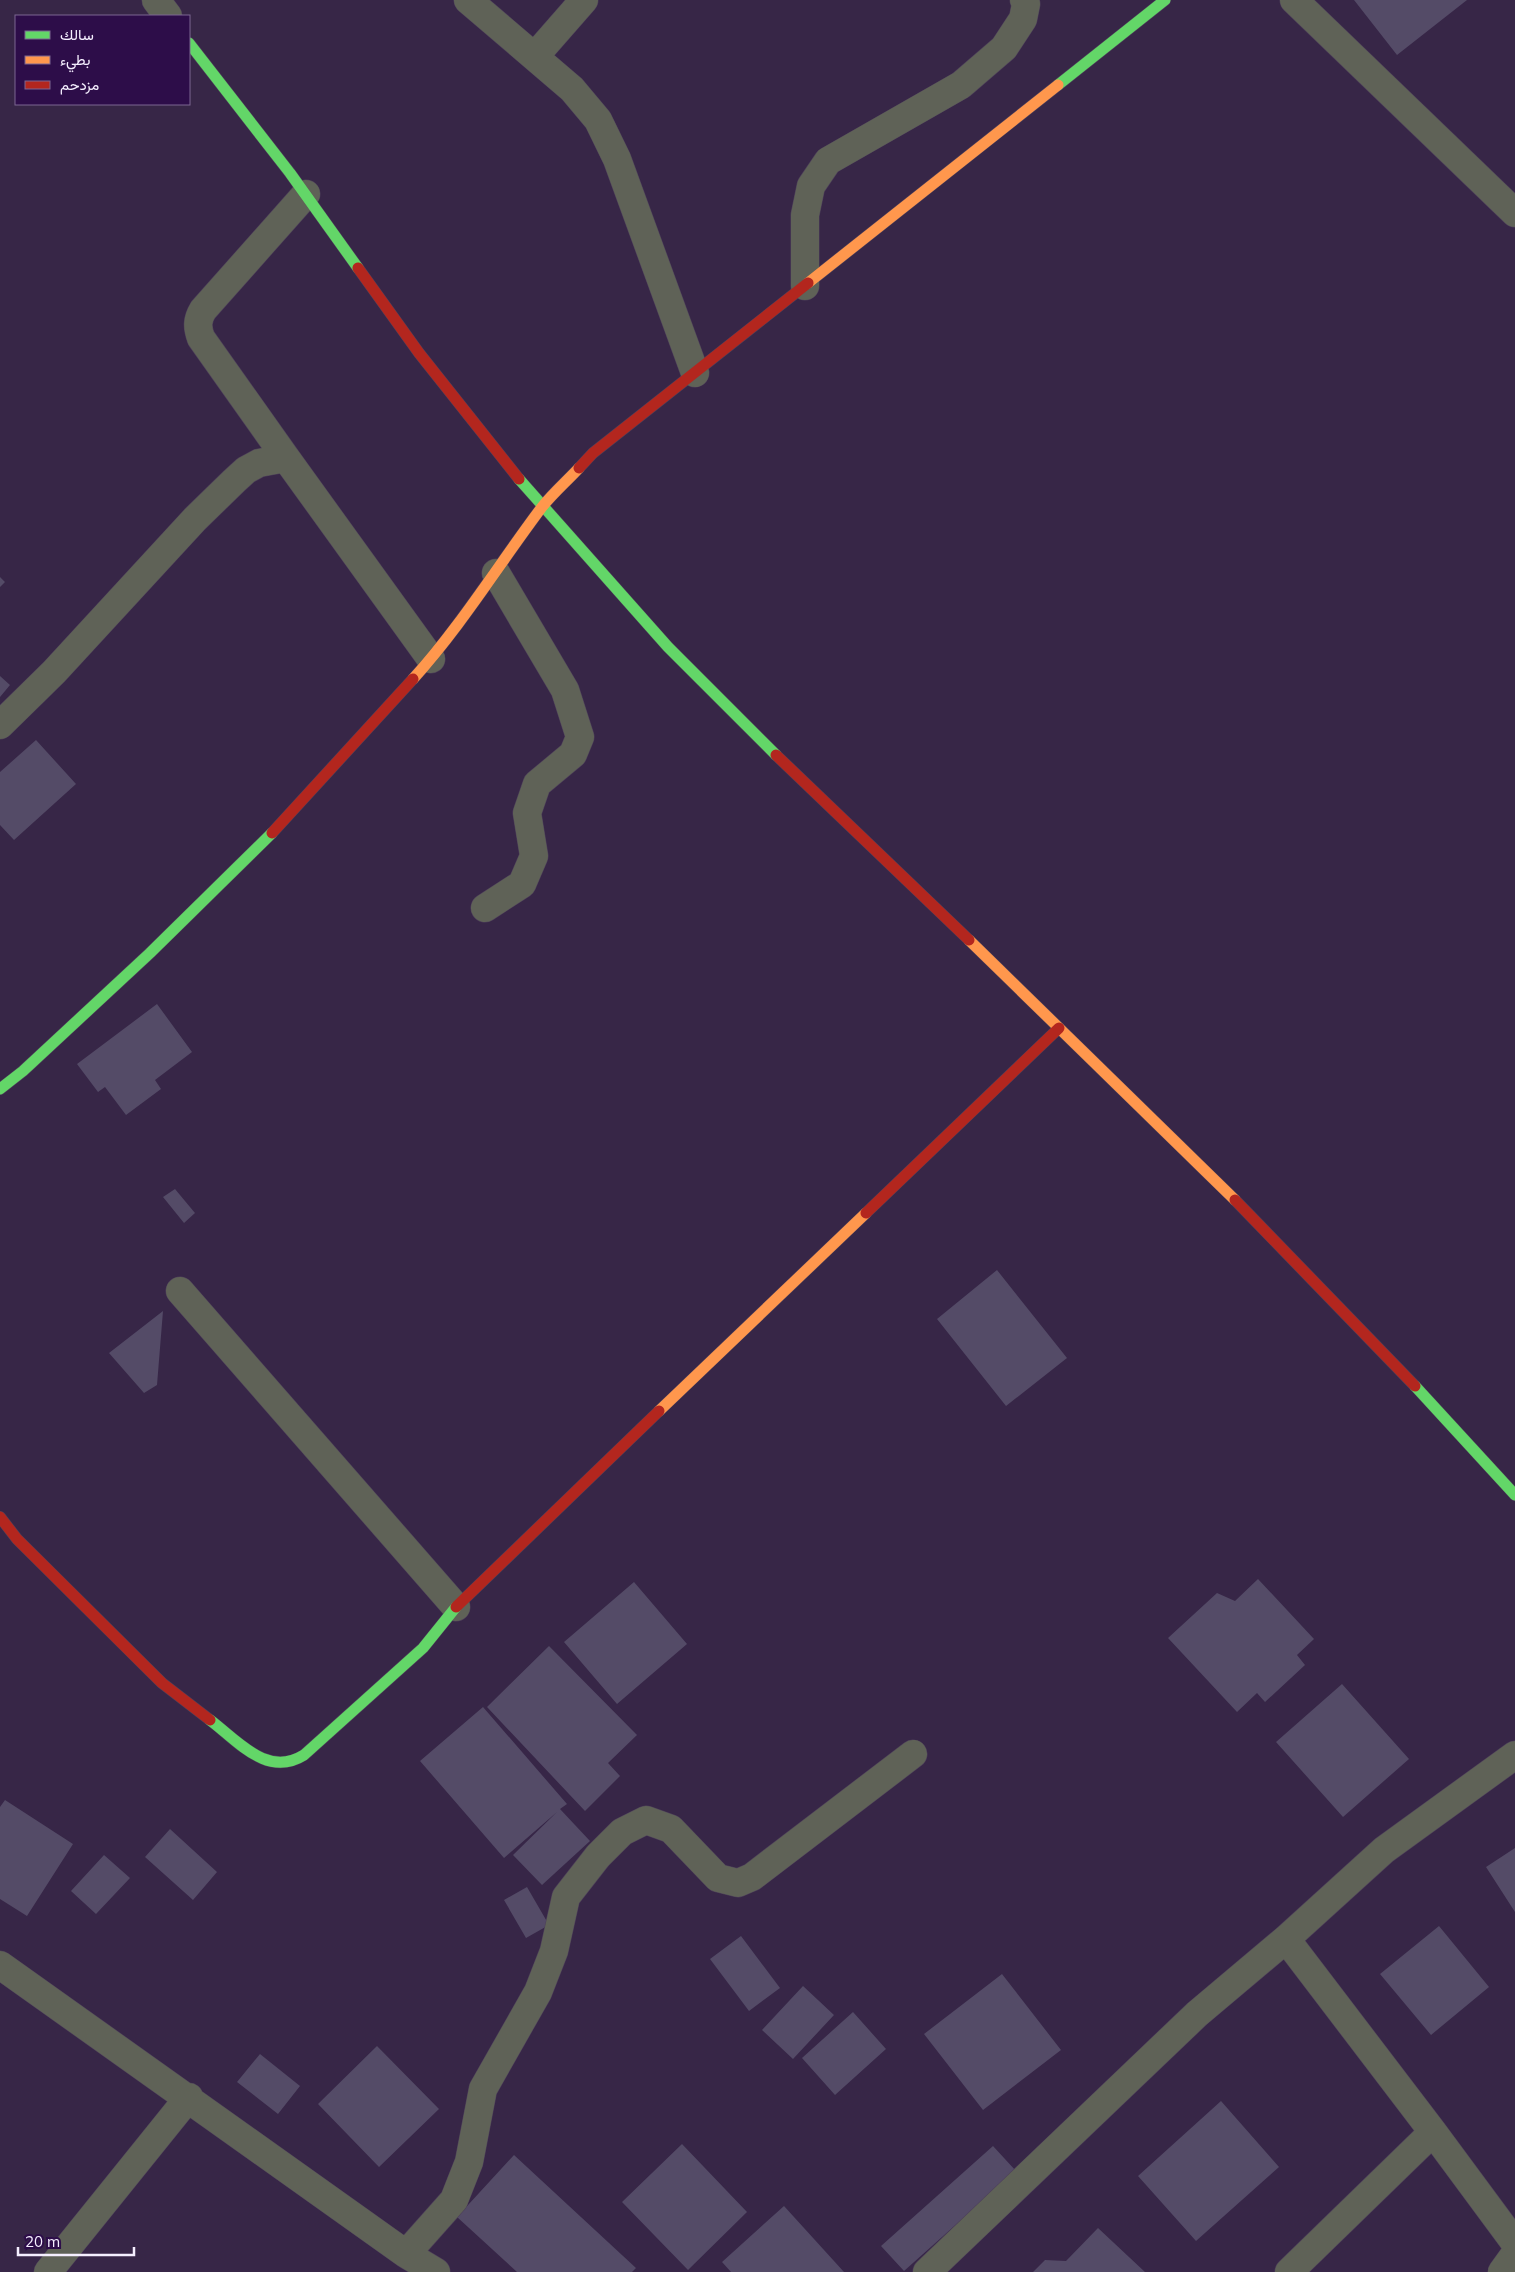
<svg xmlns="http://www.w3.org/2000/svg" width="1515" height="2272" font-family="Mulish,Vazirmatn,sans-serif">
	<style>
		.building { fill: #544b67 }
		.lines { fill: none; stroke-linecap: round; stroke-linejoin: round }
		.street-casing { stroke: #4e415a; stroke-width: 29 }
		.fast-casing { stroke: #4e415a; stroke-width: 12 }
		.slow-casing { stroke: #4e415a; stroke-width: 12 }
		.jam-casing { stroke: #4e415a; stroke-width: 12 }
		.street { stroke: #5f6257; stroke-width: 28 }
		.fast { stroke: #63d668; stroke-width: 11 }
		.slow { stroke: #ff974d; stroke-width: 11 }
		.jam { stroke: #b3261e; stroke-width: 11 }
	</style>
	<rect width="100%" height="100%" fill="#372647"/>
	<path class="building" d="M 1354,0 L 1467,0 L 1397,55 Z
		M 0,577 L 5,582 L 0,587 Z
		M 0,676 L 10,685 L 0,697 Z
		M 36,740 L 76,784 L 14,840 L 0,825 L 0,772 Z
		M 157,1004 L 192,1052 L 155,1080 L 161,1089 L 126,1115 L 105,1087 L 98,1092 L 77,1064 Z
		M 175,1189 L 195,1213 L 184,1223 L 163,1197 Z
		M 997,1270 L 1067,1358 L 1006,1406 L 937,1319 Z
		M 163,1311 L 157,1385 L 144,1393 L 109,1353 Z
		M 1258,1579 L 1314,1639 L 1297,1655 L 1305,1665 L 1265,1702 L 1257,1693 L 1237,1712 L 1168,1638 L 1217,1593 L 1235,1601 Z
		M 634,1582 L 687,1644 L 617,1704 L 564,1642 Z
		M 549,1646 L 637,1735 L 608,1763 L 620,1776 L 585,1811 L 487,1707 Z
		M 1342,1684 L 1409,1759 L 1343,1817 L 1276,1742 Z
		M 483,1707 L 567,1804 L 560,1809 L 590,1841 L 542,1885 L 513,1855 L 557,1812 L 504,1858 L 420,1761 Z
		M 5,1800 L 73,1844 L 27,1916 L 0,1899 L 0,1807 Z
		M 170,1829 L 217,1872 L 193,1900 L 145,1857 Z
		M 1515,1848 L 1515,1912 L 1486,1867 Z
		M 104,1855 L 130,1878 L 96,1914 L 71,1891 Z
		M 527,1887 L 549,1925 L 526,1938 L 504,1900 Z
		M 1439,1926 L 1489,1987 L 1431,2035 L 1380,1974 Z
		M 741,1936 L 780,1988 L 749,2011 L 710,1959 Z
		M 1002,1974 L 1061,2050 L 983,2110 L 924,2034 Z
		M 803,1986 L 834,2015 L 793,2059 L 762,2030 Z
		M 853,2012 L 886,2049 L 835,2095 L 802,2058 Z
		M 377,2046 L 439,2109 L 379,2167 L 318,2104 Z
		M 260,2054 L 300,2086 L 278,2114 L 237,2082 Z
		M 1221,2101 L 1279,2167 L 1196,2241 L 1138,2176 Z
		M 682,2144 L 747,2212 L 688,2270 L 622,2202 Z
		M 993,2146 L 1016,2171 L 904,2271 L 881,2246 Z
		M 514,2155 L 636,2268 L 632,2272 L 517,2272 L 457,2217 Z
		M 784,2206 L 844,2272 L 731,2272 L 722,2262 Z
		M 1098,2228 L 1145,2272 L 1033,2272 L 1045,2260 L 1066,2261 Z"/>
	<g class="lines">
		<defs>
			<path id="street" d="M 156,0 L 168,16
				M 468,0 L 572,89 L 598,120 L 617,159 L 695,373
				M 1294,0 L 1515,213
				M 535,56 L 584,0
				M 805,286 L 805,215 L 811,186 L 828,161 L 961,85 L 1004,48 L 1023,19 L 1026,4 L 1024,0
				M 286,458 L 201,338 C 197,327 197,320 203,310 L 306,194
				M 0,725 L 54,672 L 195,519 L 234,481 L 246,470 L 259,463 L 286,458 L 431,659
				M 485,908 L 522,884 L 534,856 L 527,813 L 537,784 L 573,754 L 580,737 L 565,690 L 496,573
				M 180,1291 L 456,1607
				M 1286,1939 L 1433,2132 L 1515,2243
				M 0,1965 L 406,2254 L 436,2272
				M 406,2254 L 454,2200 L 469,2162 L 483,2089 L 538,1992 L 554,1951 L 566,1897 L 598,1856 L 622,1832 L 646,1820 L 671,1829 L 718,1878 L 738,1883 L 752,1877 L 913,1754
				M 48,2272 L 189,2097
				M 927,2272 L 1197,2014 L 1286,1939 L 1384,1850 L 1515,1755
				M 1289,2272 L 1433,2132
				M 1502,2272 L 1515,2254"/>
			<path id="fast" d="M 189,43 L 290,173 L 358,268
				M 1058,85 L 1165,0
				M 519,479 L 668,647 L 776,755
				M 0,1089 L 23,1071 L 150,953 L 272,833
				M 1415,1386 L 1515,1495
				M 210,1720 C 238,1741 267,1778 304,1755 L 423,1648 L 456,1607"/>
			<path id="slow" d="M 808,283 L 1058,85
				M 413,679 C 461,626 499,564 542,507 C 553,493 567,481 579,468
				M 969,940 L 1235,1200
				M 659,1411 L 866,1213"/>
			<path id="jam" d="M 358,268 L 419,353 L 519,479
				M 579,468 L 593,453 L 808,283
				M 776,755 L 969,940
				M 272,833 L 413,679
				M 1235,1200 L 1415,1386
				M 866,1213 L 1059,1028
				M 0,1517 L 17,1539 L 162,1683 L 210,1720
				M 456,1607 L 659,1411"/>
		</defs>
		<use href="#street" class="street-casing"/>
		<use href="#fast" class="fast-casing"/>
		<use href="#slow" class="slow-casing"/>
		<use href="#jam" class="jam-casing"/>
		<use href="#street" class="street"/>
		<use href="#fast" class="fast"/>
		<use href="#slow" class="slow"/>
		<use href="#jam" class="jam"/>
	</g>
	<rect x="15" y="15" width="175" height="90" fill="#2d0d49" stroke="#7d6792"/>
	<rect x="25" y="31" width="25" height="8" fill="#63d668" stroke="#7d6792"/>
	<text x="60" y="40" font-size="15" fill="#f5efff">سالك</text>
	<rect x="25" y="56" width="25" height="8" fill="#ff974d" stroke="#7d6792"/>
	<text x="60" y="65" font-size="15" fill="#f5efff">بطيء</text>
	<rect x="25" y="81" width="25" height="8" fill="#b3261e" stroke="#7d6792"/>
	<text x="60" y="90" font-size="15" fill="#f5efff">مزدحم</text>
	<path d="M18 2247v8h116v-8" fill="none" stroke="#f5efff" stroke-width="2.5"/>
	<text x="25" y="2247" font-size="15" fill="#f5efff" stroke="#2d0d49" stroke-width="4" paint-order="stroke">20 m</text>
</svg>
